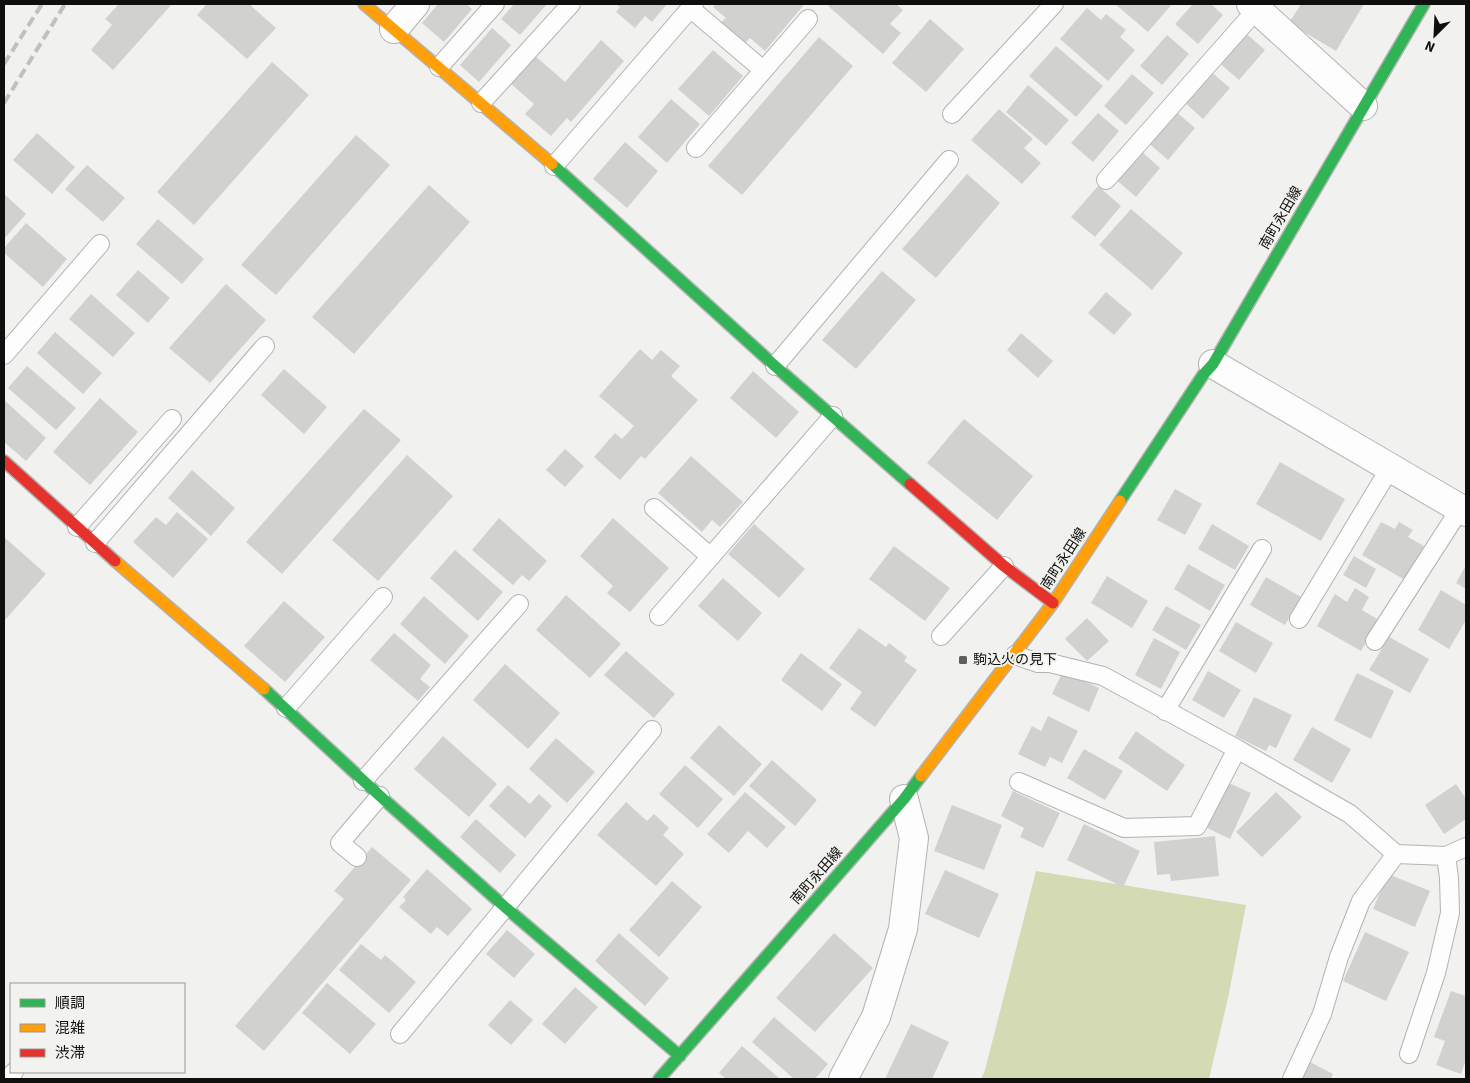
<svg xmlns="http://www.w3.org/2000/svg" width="1470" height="1083" font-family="'Source Sans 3','Noto Sans JP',sans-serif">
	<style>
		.forest { fill: #d3dab4 }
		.building { fill: #d1d1cf }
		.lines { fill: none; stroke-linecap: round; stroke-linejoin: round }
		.lane-casing { stroke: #b2b3b1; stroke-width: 20 }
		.street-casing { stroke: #b2b3b1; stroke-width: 30 }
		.fast-casing { stroke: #b2b3b1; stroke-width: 14 }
		.slow-casing { stroke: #b2b3b1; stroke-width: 14 }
		.jam-casing { stroke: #b2b3b1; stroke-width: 14 }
		.lane { stroke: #fdfdfd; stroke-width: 18 }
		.street { stroke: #fdfdfd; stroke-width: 28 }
		.fast { stroke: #30b455; stroke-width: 11 }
		.slow { stroke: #ff9f0a; stroke-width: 11 }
		.jam { stroke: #e5322d; stroke-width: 11 }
		.rail { stroke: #c0c0bf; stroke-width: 4; stroke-dasharray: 10 5; stroke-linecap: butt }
		.poi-dot { fill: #5e5e5c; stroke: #f2f3ee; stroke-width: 2 }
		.labels { text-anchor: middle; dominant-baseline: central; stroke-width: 4; stroke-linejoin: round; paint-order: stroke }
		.street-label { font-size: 14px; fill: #0f0f0d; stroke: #f2f3ee }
		.poi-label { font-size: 14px; fill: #0f0f0d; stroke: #f2f3ee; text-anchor: start }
	</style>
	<rect width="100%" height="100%" fill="#f1f2ef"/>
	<path class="forest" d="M 1036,871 L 1246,905 L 1228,998 L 1209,1079 L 981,1079 L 985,1070 Z"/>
	<path class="building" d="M 119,4 L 172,4 L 113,70 L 91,50 L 112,25 L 105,19 Z
		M 207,4 L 249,4 L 276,28 L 247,59 L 197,15 Z
		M 438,4 L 466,4 L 472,9 L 444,42 L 422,23 Z
		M 514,4 L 547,4 L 520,35 L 501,19 Z
		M 616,4 L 667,4 L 652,22 L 645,16 L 635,28 L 616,12 L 620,7 Z
		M 716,4 L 801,4 L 803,6 L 765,51 L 750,38 L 745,43 L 721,22 L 726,18 L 713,7 Z
		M 830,4 L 896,4 L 903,10 L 890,24 L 901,33 L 883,54 L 828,6 Z
		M 1115,4 L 1172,4 L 1148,32 Z
		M 1193,4 L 1211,4 L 1223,15 L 1198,44 L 1175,24 Z
		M 1301,4 L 1364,4 L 1336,51 L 1289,23 Z
		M 1087,8 L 1101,20 L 1106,14 L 1126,30 L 1120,37 L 1135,50 L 1108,81 L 1060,39 Z
		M 930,19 L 964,49 L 926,92 L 892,63 Z
		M 492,28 L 511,45 L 479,82 L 460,65 Z
		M 1242,30 L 1265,50 L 1239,80 L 1216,60 Z
		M 1167,35 L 1189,54 L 1162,85 L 1140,66 Z
		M 819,37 L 853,66 L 742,195 L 708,166 Z
		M 601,40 L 624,61 L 571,122 L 567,118 L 551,136 L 525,114 L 534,104 L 510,83 L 534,55 L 565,82 Z
		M 1056,46 L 1103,86 L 1076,117 L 1029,76 Z
		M 713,50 L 743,76 L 709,116 L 678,89 Z
		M 272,62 L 309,95 L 194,225 L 157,192 Z
		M 1209,70 L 1230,88 L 1203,119 L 1183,101 Z
		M 1132,74 L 1154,93 L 1126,125 L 1104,106 Z
		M 1028,85 L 1069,120 L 1046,146 L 1006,112 Z
		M 671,99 L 700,124 L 667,163 L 638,137 Z
		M 999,109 L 1033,139 L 1024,148 L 1041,163 L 1022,184 L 971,140 Z
		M 1174,110 L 1195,128 L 1168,160 L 1146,141 Z
		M 1098,113 L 1119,131 L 1093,162 L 1071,143 Z
		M 37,133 L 75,167 L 52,194 L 13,160 Z
		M 356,135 L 390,165 L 276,295 L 241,265 Z
		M 625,142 L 658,171 L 627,208 L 593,179 Z
		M 1139,149 L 1160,168 L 1136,197 L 1114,178 Z
		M 87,165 L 125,198 L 103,222 L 65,189 Z
		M 967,174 L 1000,203 L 936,278 L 902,249 Z
		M 429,185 L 470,222 L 354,354 L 312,317 Z
		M 1098,186 L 1121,206 L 1095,237 L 1071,217 Z
		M 4,194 L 26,214 L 4,239 Z
		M 1131,209 L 1183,253 L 1152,290 L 1099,245 Z
		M 158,219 L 204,259 L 182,284 L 136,244 Z
		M 26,223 L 67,259 L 43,287 L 4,253 L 4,248 Z
		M 138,270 L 170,298 L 148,323 L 116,295 Z
		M 882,271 L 916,300 L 856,369 L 822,340 Z
		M 226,284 L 266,320 L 210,383 L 169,348 Z
		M 1106,292 L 1132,314 L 1114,335 L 1088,313 Z
		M 91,294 L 135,333 L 113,357 L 69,319 Z
		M 55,332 L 102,373 L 83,394 L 37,353 Z
		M 1021,333 L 1053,361 L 1038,378 L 1007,350 Z
		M 640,349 L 652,360 L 661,350 L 680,366 L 671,376 L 698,400 L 645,459 L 641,456 L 620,480 L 594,457 L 615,433 L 622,439 L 634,426 L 599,396 Z
		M 27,366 L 76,408 L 56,430 L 8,388 Z
		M 284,369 L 327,407 L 304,434 L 261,395 Z
		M 753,371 L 799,412 L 776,438 L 730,398 Z
		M 100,398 L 138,432 L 90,485 L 53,452 Z
		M 4,400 L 46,438 L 26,461 L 4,442 Z
		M 364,409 L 401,440 L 282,574 L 246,542 Z
		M 964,419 L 1033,476 L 997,520 L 927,463 Z
		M 565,449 L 584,466 L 565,487 L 546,470 Z
		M 407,455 L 453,496 L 378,581 L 332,540 Z
		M 691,456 L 743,502 L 720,527 L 712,520 L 702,532 L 658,493 Z
		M 1280,462 L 1345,499 L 1321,541 L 1256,504 Z
		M 192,470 L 235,508 L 211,536 L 168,498 Z
		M 1175,489 L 1202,504 L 1185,535 L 1157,520 Z
		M 177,512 L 208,539 L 173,578 L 133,542 L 156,517 L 166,525 Z
		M 499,518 L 547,561 L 529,581 L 522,575 L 513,585 L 472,550 Z
		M 613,518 L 669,568 L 630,612 L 607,593 L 613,586 L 580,556 Z
		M 1381,522 L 1395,529 L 1399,522 L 1413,530 L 1408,537 L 1424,546 L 1405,580 L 1362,555 Z
		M 754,524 L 805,569 L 779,598 L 728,554 Z
		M 1212,524 L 1249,546 L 1235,570 L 1198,549 Z
		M 4,537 L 46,574 L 4,621 Z
		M 894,546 L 950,588 L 925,621 L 869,579 Z
		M 455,550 L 503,592 L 478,621 L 430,578 Z
		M 1354,556 L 1376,569 L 1366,588 L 1343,575 Z
		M 1188,564 L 1225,585 L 1210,611 L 1174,589 Z
		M 1466,565 L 1466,589 L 1456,583 Z
		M 1107,576 L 1148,601 L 1132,628 L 1091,603 Z
		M 1266,577 L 1301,597 L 1285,625 L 1250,605 Z
		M 723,578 L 762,613 L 738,641 L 698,606 Z
		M 1355,588 L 1369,597 L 1362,610 L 1379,620 L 1361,651 L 1317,626 L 1335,594 L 1347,602 Z
		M 1441,590 L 1466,605 L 1466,620 L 1449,649 L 1418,630 Z
		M 566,595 L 621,644 L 590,678 L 536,630 Z
		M 424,596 L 469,636 L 445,664 L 400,624 Z
		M 284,601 L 325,637 L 285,682 L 244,646 Z
		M 1166,606 L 1201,625 L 1186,650 L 1152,630 Z
		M 1087,618 L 1109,641 L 1087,661 L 1065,639 Z
		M 1236,622 L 1273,643 L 1256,673 L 1219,651 Z
		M 859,628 L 886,647 L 889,643 L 907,657 L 904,661 L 917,670 L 875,727 L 850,709 L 862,692 L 829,668 Z
		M 394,633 L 431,665 L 420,679 L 430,687 L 418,701 L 370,660 Z
		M 1389,637 L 1429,659 L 1410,693 L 1369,670 Z
		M 1154,638 L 1180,652 L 1161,689 L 1135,675 Z
		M 626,651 L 675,694 L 654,718 L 604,675 Z
		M 801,653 L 842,684 L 822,711 L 781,680 Z
		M 505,664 L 560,713 L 528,749 L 473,700 Z
		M 1063,671 L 1099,688 L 1089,712 L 1052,694 Z
		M 1208,671 L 1241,690 L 1224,718 L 1192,700 Z
		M 1357,673 L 1394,691 L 1371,739 L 1334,720 Z
		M 1254,697 L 1292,715 L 1276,748 L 1269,745 L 1266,751 L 1235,736 Z
		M 1048,716 L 1078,731 L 1062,763 L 1050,757 L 1045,767 L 1018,754 L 1032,726 L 1041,731 Z
		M 719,725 L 762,764 L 734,796 L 690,758 Z
		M 1312,727 L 1351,749 L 1332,783 L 1293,760 Z
		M 1136,731 L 1185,765 L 1167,791 L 1118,758 Z
		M 443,736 L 497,784 L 469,817 L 414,769 Z
		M 556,738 L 595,772 L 567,803 L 529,769 Z
		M 1084,749 L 1123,771 L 1105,800 L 1067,778 Z
		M 772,760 L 817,800 L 795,826 L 749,786 Z
		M 685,765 L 723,799 L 698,828 L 659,794 Z
		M 1222,780 L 1251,793 L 1230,839 L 1201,825 Z
		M 1456,784 L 1466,799 L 1466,819 L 1444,834 L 1425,805 Z
		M 508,785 L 530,804 L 539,794 L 552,806 L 525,838 L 489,806 Z
		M 1013,791 L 1060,813 L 1043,848 L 1020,837 L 1024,828 L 1001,816 Z
		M 745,792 L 786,827 L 767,848 L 748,831 L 729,853 L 707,834 Z
		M 1276,792 L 1302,817 L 1262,857 L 1236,832 Z
		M 626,802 L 647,821 L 654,814 L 669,828 L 663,835 L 684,854 L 656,886 L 597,835 Z
		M 952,805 L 1002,825 L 984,870 L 934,851 Z
		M 476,819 L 516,855 L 500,873 L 460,837 Z
		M 1084,824 L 1140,851 L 1123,887 L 1067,860 Z
		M 1215,836 L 1219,876 L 1171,881 L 1170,874 L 1157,875 L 1154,842 Z
		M 372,847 L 411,880 L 264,1051 L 235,1026 L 344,899 L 334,891 Z
		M 427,869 L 472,909 L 448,936 L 437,927 L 431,934 L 399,907 L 406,900 L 403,897 Z
		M 945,870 L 999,894 L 979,938 L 925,914 Z
		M 1388,874 L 1430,891 L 1415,927 L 1373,909 Z
		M 672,881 L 702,907 L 659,957 L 629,930 Z
		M 507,930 L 535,954 L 514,978 L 486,954 Z
		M 1365,932 L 1409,952 L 1386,1001 L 1343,981 Z
		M 619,933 L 669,978 L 645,1006 L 595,961 Z
		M 834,933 L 873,968 L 815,1032 L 776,998 Z
		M 361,944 L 381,960 L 385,955 L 416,982 L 389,1013 L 339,970 Z
		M 327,983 L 376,1024 L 350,1054 L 302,1013 Z
		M 575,987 L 598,1007 L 565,1044 L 542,1024 Z
		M 1451,991 L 1466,996 L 1466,1059 L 1461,1074 L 1436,1065 L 1445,1041 L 1434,1037 Z
		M 510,1000 L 533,1020 L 511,1045 L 488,1025 Z
		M 774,1017 L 828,1064 L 815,1079 L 794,1079 L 752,1042 Z
		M 911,1024 L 949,1042 L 932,1079 L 885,1079 Z
		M 742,1046 L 780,1079 L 726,1079 L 719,1073 Z
		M 1310,1062 L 1333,1074 L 1331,1079 L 1302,1079 Z"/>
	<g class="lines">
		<defs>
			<path id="lane" d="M 690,8 L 763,70
				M 439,67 L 495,4
				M 481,103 L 571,4
				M 952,114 L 1054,4
				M 696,148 L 808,19
				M 554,166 L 694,4
				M 1106,180 L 1257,9
				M 4,355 L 100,244
				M 775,366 L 949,160
				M 654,508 L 711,557
				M 77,527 L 172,419
				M 95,543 L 265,346
				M 659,616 L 833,416
				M 1299,619 L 1390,468
				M 941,636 L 1004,566
				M 1375,641 L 1460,509
				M 1015,655 L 1038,663 L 1050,663 L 1103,676 L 1237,749 L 1350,814 L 1396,854 L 1446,856 L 1466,847
				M 286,708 L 383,597
				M 1165,711 L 1262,549
				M 363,781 L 519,604
				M 1019,782 L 1124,828 L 1197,826 L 1237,749
				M 357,857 L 340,843 L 380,796
				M 400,1034 L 652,730
				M 1409,1054 L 1436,973 L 1450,913 L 1449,878 L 1446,856
				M 8,1079 L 14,1072
				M 1292,1079 L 1322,1014 L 1339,957 L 1361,901 L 1396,854"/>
			<path id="street" d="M 1251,4 L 1363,106
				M 394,29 L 415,4
				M 1213,364 L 1466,512
				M 843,1079 L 876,1017 L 903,929 L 914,838 L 904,799"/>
			<path id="fast" d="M 552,164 L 775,366 L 910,484
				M 1120,501 L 1203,375 L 1213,364 L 1424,4
				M 264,689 L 380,796 L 505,907 L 680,1056
				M 659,1079 L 904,799 L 921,776"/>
			<path id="slow" d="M 364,4 L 552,164
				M 115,561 L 264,689
				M 921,776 L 1053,603 L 1120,501"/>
			<path id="jam" d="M 4,461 L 115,561
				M 910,484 L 1004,566 L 1053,603"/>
		</defs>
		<use href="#lane" class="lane-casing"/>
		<use href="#street" class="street-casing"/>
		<use href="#fast" class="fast-casing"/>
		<use href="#slow" class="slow-casing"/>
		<use href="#jam" class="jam-casing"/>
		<use href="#lane" class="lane"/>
		<use href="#street" class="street"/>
		<use href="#fast" class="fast"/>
		<use href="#slow" class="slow"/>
		<use href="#jam" class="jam"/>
		<path class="rail" d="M 4,64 L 42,4
			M 4,103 L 65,4"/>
	</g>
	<rect class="poi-dot" x="958" y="655" width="10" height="10" rx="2.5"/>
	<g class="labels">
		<g class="street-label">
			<text transform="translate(1281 218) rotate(-60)">南町永田線</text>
			<text transform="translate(1064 559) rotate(-57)">南町永田線</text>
			<text transform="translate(817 876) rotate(-49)">南町永田線</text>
		</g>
		<g class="poi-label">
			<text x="973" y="660">駒込火の見下</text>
		</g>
	</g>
	<rect width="1470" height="1083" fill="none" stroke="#0f0f0d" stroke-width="10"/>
	<rect x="10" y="983" width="175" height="90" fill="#f2f3ee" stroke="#979894"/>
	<rect x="20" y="999" width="25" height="8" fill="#30b455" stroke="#979894"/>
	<text x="55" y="1008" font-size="15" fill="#0f0f0d">順調</text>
	<rect x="20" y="1024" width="25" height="8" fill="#ff9f0a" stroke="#979894"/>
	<text x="55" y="1033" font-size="15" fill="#0f0f0d">混雑</text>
	<rect x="20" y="1049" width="25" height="8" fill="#e5322d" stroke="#979894"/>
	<text x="55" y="1058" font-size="15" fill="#0f0f0d">渋滞</text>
	<g transform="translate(1435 35) rotate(204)" stroke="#f2f3ee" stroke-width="4" paint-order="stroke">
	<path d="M0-4L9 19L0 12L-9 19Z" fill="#0f0f0d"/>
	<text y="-8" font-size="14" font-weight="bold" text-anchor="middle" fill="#0f0f0d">N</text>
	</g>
</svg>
